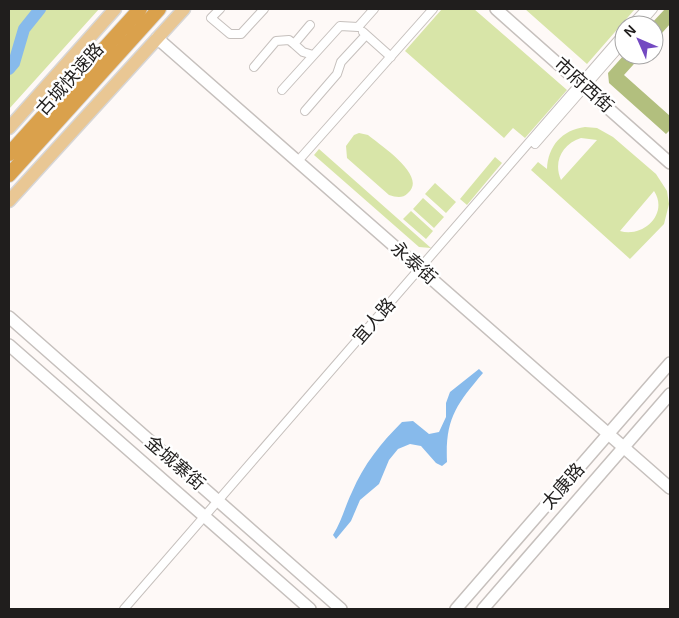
<svg xmlns="http://www.w3.org/2000/svg" width="679" height="618" font-family="Arial,'Noto Sans SC',sans-serif">
	<style>
		.green { fill: #d8e5a8; fill-rule: evenodd }
		.forest { fill: #b2bf7e }
		.water { fill: #87baeb }
		.lines { fill: none; stroke-linecap: round; stroke-linejoin: round }
		.river { stroke: #87baeb; stroke-width: 12 }
		.street-casing { stroke: #c6c0bd; stroke-width: 10 }
		.secondary-casing { stroke: #c6c0bd; stroke-width: 14 }
		.primary-casing { stroke: #d7d6d6; stroke-width: 15 }
		.highway-casing { stroke: #d7d6d6; stroke-width: 16 }
		.street { stroke: #fff; stroke-width: 8 }
		.secondary { stroke: #fff; stroke-width: 11 }
		.primary { stroke: #e9c794; stroke-width: 12 }
		.highway { stroke: #daa14c; stroke-width: 14 }
		.labels { text-anchor: middle; dominant-baseline: central; stroke-width: 5; stroke-linejoin: round; paint-order: stroke }
		.street-label { font-size: 18px; fill: #201e1d; stroke: #fff }
	</style>
	<rect width="100%" height="100%" fill="#fef9f7"/>
	<path class="green" d="M 9,9 L 99,9 L 9,109 Z
		M 442,9 L 474,9 L 567,90 L 525,138 L 513,128 L 504,138 L 405,51 Z
		M 525,9 L 635,9 L 587,64 Z
		M 585,127 L 597,128 L 613,137 L 656,174 L 667,191 L 669,204 L 664,224 L 630,259 L 531,170 L 538,162 L 547,169 C 548,146 562,130 585,127 ZM 581,138 L 597,140 L 561,180 C 553,162 562,144 581,138 ZM 654,191 C 669,214 643,238 620,231 Z
		M 359,133 L 368,135 C 380,145 428,176 408,193 C 402,199 396,197 389,195 L 347,158 L 346,146 L 354,135 Z
		M 319,149 L 431,248 L 419,247 L 314,155 Z
		M 495,157 L 502,163 L 467,205 L 460,199 Z
		M 435,183 L 456,202 L 446,213 L 425,194 Z
		M 423,198 L 444,217 L 434,228 L 413,209 Z
		M 411,211 L 433,231 L 426,239 L 403,219 Z"/>
	<path class="forest" d="M 665,9 L 670,9 L 670,24 L 654,42 L 654,25 L 650,25 Z
		M 624,55 L 642,55 L 624,75 L 670,116 L 670,130 L 666,134 L 609,83 L 608,73 Z"/>
	<path class="water" d="M 479,369 L 483,373 C 456,405 445,419 447,462 L 442,466 L 436,463 L 421,446 L 410,444 L 398,449 L 389,460 L 379,484 L 360,500 L 351,521 L 336,539 L 333,535 C 342,521 345,506 352,492 C 364,464 381,443 402,422 L 413,421 L 429,434 L 439,432 L 446,417 L 446,403 L 450,392 Z"/>
	<g class="lines">
		<path class="river" d="M 9,69 L 14,63 L 24,29 L 40,9"/>
		<defs>
			<path id="street" d="M 220,9 L 211,18 L 230,34 L 241,34 L 264,9
				M 631,25 L 646,9
				M 639,25 L 653,9
				M 363,32 L 391,57
				M 294,44 L 303,52 L 313,55
				M 254,67 L 276,41 L 289,40 L 294,44 L 310,25
				M 282,90 L 340,26 L 358,27 L 374,9
				M 305,111 L 337,74 L 341,62 L 366,35
				M 535,144 L 624,42
				M 298,161 L 433,9
				M 124,609 L 624,33"/>
			<path id="secondary" d="M 496,9 L 670,163
				M 157,38 L 670,488
				M 9,317 L 341,609
				M 9,345 L 310,609
				M 456,609 L 670,363
				M 483,609 L 670,394"/>
			<path id="primary" d="M 9,128 L 115,9
				M 9,201 L 184,9"/>
			<path id="highway" d="M 9,154 L 140,9
				M 9,175 L 159,9"/>
		</defs>
		<use href="#street" class="street-casing"/>
		<use href="#secondary" class="secondary-casing"/>
		<use href="#primary" class="primary-casing"/>
		<use href="#highway" class="highway-casing"/>
		<use href="#street" class="street"/>
		<use href="#secondary" class="secondary"/>
		<use href="#primary" class="primary"/>
		<use href="#highway" class="highway"/>
	</g>
	<g class="labels">
		<g class="street-label">
			<text transform="translate(70 79) rotate(-48)">古城快速路</text>
			<text transform="translate(584 85) rotate(42)">市府西街</text>
			<text transform="translate(414 263) rotate(41)">永泰街</text>
			<text transform="translate(374 321) rotate(-49)">宜人路</text>
			<text transform="translate(175 463) rotate(41)">金城寨街</text>
			<text transform="translate(563 486) rotate(-49)">太康路</text>
		</g>
	</g>
	<rect width="679" height="618" fill="none" stroke="#201e1d" stroke-width="20"/>
	<g transform="translate(639 40) rotate(315)"><circle r="24" fill="#ffffff" stroke="#a6a5a5"/>
	<path d="M0-4L9 19L0 12L-9 19Z" fill="#7349c1"/>
	<text y="-8" font-size="14" font-weight="bold" text-anchor="middle" fill="#201e1d">N</text>
	</g>
</svg>
